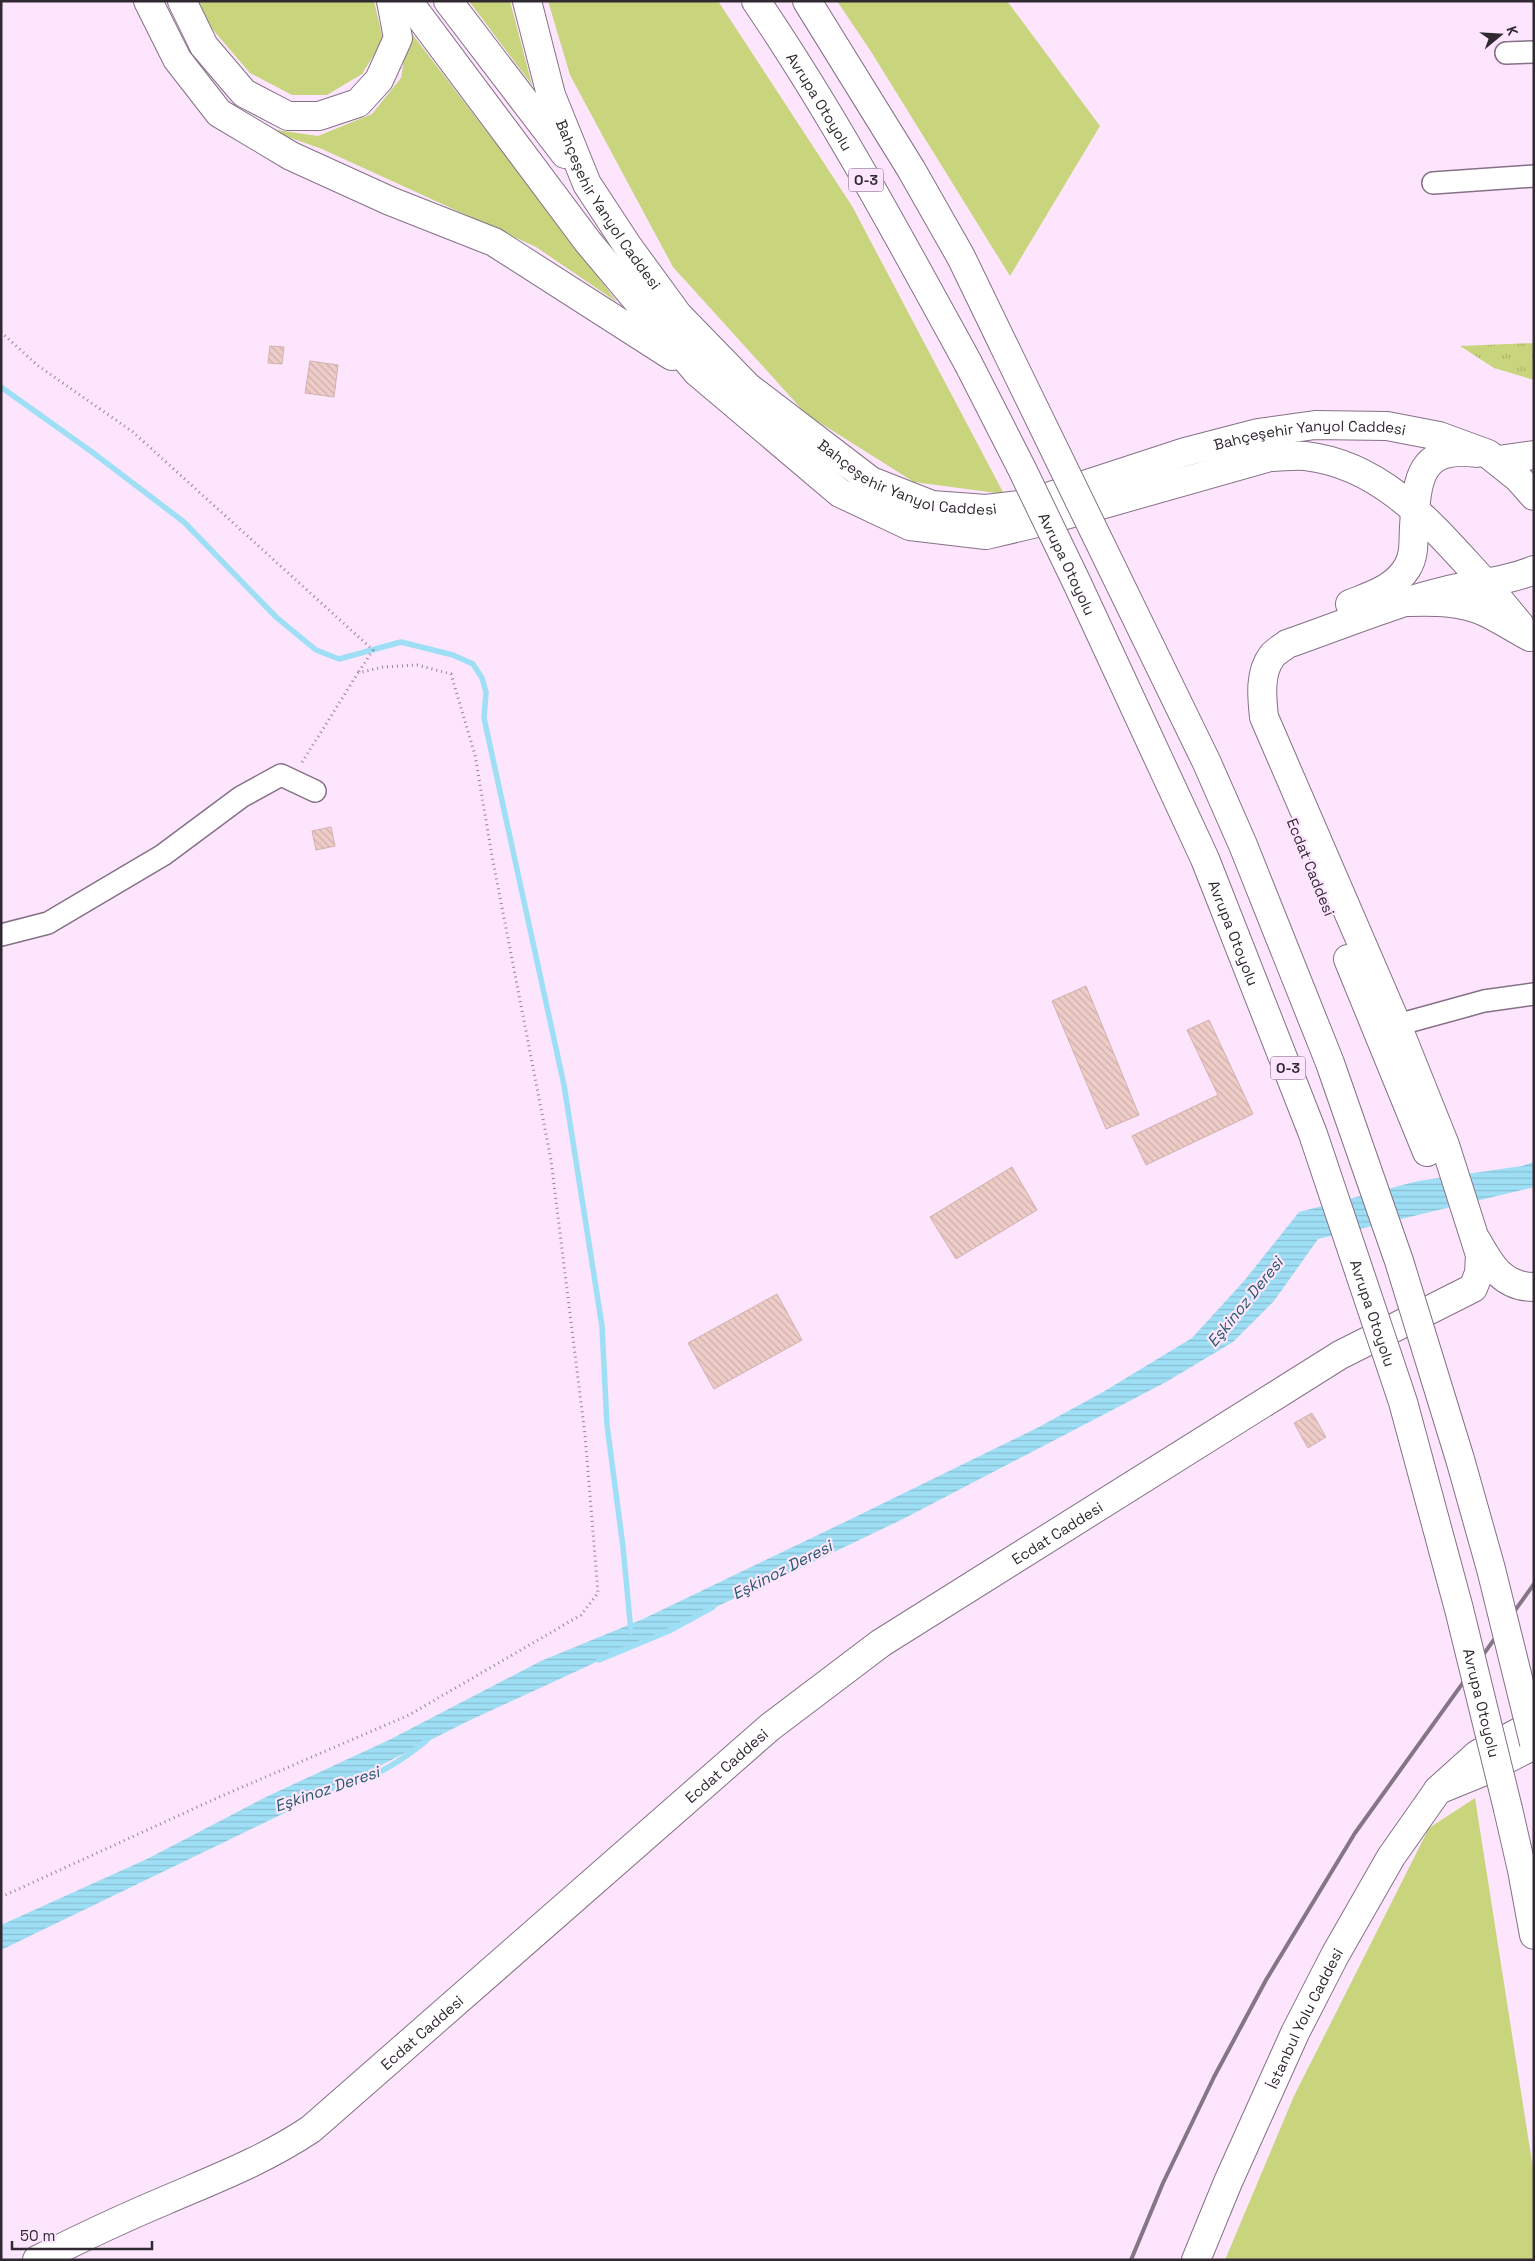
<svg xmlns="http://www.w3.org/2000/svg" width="1535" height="2261" font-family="'Space Grotesk',sans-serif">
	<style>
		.green { fill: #c8d57c }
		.park { fill: url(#park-tufts) }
		.water { fill: url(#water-rules) }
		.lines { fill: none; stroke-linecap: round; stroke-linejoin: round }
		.stream { stroke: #9edff5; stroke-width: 5.5 }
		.building { fill: url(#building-back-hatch); stroke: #d3b1ad }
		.minor-casing { stroke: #857186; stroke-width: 24 }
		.major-casing { stroke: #857186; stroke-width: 30 }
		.highway-casing { stroke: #857186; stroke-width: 30 }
		.path { stroke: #948495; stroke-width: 3; stroke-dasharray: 1 4; stroke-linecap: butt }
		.minor { stroke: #fff; stroke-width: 21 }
		.major { stroke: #fff; stroke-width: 28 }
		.highway { stroke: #fff; stroke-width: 28 }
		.rail { stroke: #847685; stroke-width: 4 }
		.highway-bridge-casing { stroke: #857186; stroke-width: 30; stroke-linecap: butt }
		.highway-bridge { stroke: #fff; stroke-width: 28 }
		.labels { text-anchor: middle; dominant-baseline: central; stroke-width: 4.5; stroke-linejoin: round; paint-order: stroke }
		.shield { fill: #fce5fd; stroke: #6e616f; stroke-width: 1 }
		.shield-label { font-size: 14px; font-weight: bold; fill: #312932 }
		.street-label { font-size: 15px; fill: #312932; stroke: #fce5fd }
		.water-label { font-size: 16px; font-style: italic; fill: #275a6a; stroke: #fce5fd }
	</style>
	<defs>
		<pattern id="park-tufts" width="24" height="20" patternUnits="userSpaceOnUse" patternTransform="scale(1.25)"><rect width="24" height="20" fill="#c8d57c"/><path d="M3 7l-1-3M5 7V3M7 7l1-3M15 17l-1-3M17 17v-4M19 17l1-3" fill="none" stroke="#acb76c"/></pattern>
		<pattern id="water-rules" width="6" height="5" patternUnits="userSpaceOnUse" patternTransform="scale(1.25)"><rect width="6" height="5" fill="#9edff5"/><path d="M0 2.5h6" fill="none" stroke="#89bfd2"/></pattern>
		<pattern id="building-back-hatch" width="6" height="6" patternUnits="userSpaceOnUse" patternTransform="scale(1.25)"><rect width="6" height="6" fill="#eeccc8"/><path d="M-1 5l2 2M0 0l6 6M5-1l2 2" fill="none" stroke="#cdafac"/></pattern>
	</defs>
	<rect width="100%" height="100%" fill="#fce5fd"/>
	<path class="green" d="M 199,1 L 374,1 L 383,40 L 362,74 L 327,95 L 292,95 L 250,73 L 208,24 Z
		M 469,1 L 510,1 L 532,85 Z
		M 548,1 L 718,1 L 852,206 L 1004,494 L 914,482 L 806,414 L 673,267 L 570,75 Z
		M 837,1 L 1007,1 L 1100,126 L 1010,276 L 870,50 Z
		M 409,30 L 617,302 L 536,247 L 322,149 L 263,128 L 318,136 L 372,114 L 401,78 Z
		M 1475,1798 L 1534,2175 L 1534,2260 L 1225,2260 L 1294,2096 L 1429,1828 Z"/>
	<path class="park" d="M 1534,343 L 1534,380 L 1494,368 L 1460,346 Z"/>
	<path class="water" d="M 1534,1162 L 1534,1187 L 1318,1239 L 1274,1301 L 1233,1342 L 1166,1382 L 903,1519 L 805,1566 L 466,1722 L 332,1790 L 1,1950 L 1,1925 L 147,1859 L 268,1796 L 389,1740 L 541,1661 L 643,1619 L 849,1520 L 1037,1428 L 1103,1392 L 1192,1338 L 1244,1281 L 1299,1212 L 1418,1181 L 1522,1166 Z"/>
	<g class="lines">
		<path class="stream" d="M 1,387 L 92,452 L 184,522 L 276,617 L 316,650 L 339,659 L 401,642 L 453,655 L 473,664 L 482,678 L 486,692 L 484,718 L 564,1085 L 602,1326 L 607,1425 L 623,1547 L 631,1632
			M 599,1660 L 669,1631 L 713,1607
			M 331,1789 C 373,1778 392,1768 426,1741"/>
	</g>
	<path class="building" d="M 270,346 L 284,347 L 282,364 L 268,363 Z
		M 310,361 L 338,365 L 334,397 L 305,393 Z
		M 331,827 L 335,846 L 316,850 L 312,831 Z
		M 1086,986 L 1139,1115 L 1106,1129 L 1052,1001 Z
		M 1209,1020 L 1253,1114 L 1146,1165 L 1132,1136 L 1218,1095 L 1187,1030 Z
		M 1012,1167 L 1037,1210 L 956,1259 L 930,1217 Z
		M 777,1294 L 802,1340 L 714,1389 L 688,1343 Z
		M 1312,1413 L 1326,1437 L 1308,1448 L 1294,1423 Z"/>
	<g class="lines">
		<defs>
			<path id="minor" d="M 1506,53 L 1534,52
				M 1433,183 L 1534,176
				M 1,935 L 48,923 L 163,855 L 241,797 L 281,775 L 315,791
				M 1397,1025 L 1484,1001 L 1534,994"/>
			<g id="major">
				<path d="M 148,1 L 177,59 L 219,113 L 291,156 L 390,201 L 494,242 L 672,356"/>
				<path d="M 182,1 L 204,46 L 244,93 L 288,116 L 319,116 L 358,103 L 379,80 L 398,38 L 391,1"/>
				<path d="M 408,1 L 588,242 L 697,372 L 840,493 L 910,526 L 986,535 L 1037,523 L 1270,457 C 1282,457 1294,455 1305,456 C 1385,465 1435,529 1486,584"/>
				<path d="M 448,1 L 565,154"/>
				<path id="s1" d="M 527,1 L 551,95 L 587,184 L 627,245 L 678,315 L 748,387 L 871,481 L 932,505 L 986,509 L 1026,504 L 1185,452 L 1258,433 L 1315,425 L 1387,426 L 1439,436 L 1488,454 L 1518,478 L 1534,496"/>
				<path d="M 1498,460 L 1534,455"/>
				<path d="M 1350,604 C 1372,595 1394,589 1407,568 C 1415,555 1413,542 1414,527 C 1417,481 1418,445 1477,453"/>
				<path d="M 1348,959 L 1427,1152"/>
				<path d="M 1477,1241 C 1491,1266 1503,1287 1534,1287"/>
				<path id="s2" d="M 37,2260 C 79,2239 121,2219 164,2201 C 215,2179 265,2160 311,2129 L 770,1727 L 881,1643 L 1340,1355 L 1473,1288 L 1479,1273 L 1480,1255 L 1445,1145 L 1397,1025 L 1264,717 C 1262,698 1259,673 1272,656 C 1275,652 1282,648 1287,644 C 1339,626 1391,604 1444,591 C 1474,584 1505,582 1534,570"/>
				<path id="s3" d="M 1196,2260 L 1228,2182 L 1295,2033 L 1335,1955 L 1391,1857 L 1438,1790 L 1482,1772 L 1534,1745"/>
			</g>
			<g id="highway">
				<path id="s4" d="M 756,1 C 835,117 901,241 968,363"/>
				<path d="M 807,1 L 911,169 L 961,257 L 1005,348"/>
				<path d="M 1486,584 L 1520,625"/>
				<path d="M 1408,602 C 1434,601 1461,601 1485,612 C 1500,619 1515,629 1530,637"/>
				<path d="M 1438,1790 L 1478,1754 L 1534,1724"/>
				<path d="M 1508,1809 L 1522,1870 L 1534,1935"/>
			</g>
		</defs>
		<use href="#minor" class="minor-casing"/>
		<use href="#major" class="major-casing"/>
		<use href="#highway" class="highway-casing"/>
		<path class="path" d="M 1,332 L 37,365 L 133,432 L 373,650 L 358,673
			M 1,1897 L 217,1798 L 409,1715 L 581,1615 L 598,1593 L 585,1435 L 551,1160 L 492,856 L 475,755 L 451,674 L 417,665 L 383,667 L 358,673 L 301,764"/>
		<use href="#minor" class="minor"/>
		<use href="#major" class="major"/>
		<use href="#highway" class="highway"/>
		<path class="rail" d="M 1131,2260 L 1163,2183 L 1214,2077 L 1266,1980 L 1355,1833 L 1534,1584"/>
		<defs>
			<g id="highway-bridge">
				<path d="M 1005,348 L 1207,763 L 1243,845 L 1330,1063 L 1399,1261 L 1460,1459 L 1491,1569 L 1534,1743"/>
				<path id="s5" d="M 968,363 L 1022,469 L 1077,583 L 1205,859 L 1313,1134 L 1403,1402 L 1459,1609 L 1508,1809"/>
			</g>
		</defs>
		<use href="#highway-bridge" class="highway-bridge-casing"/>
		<use href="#highway-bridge" class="highway-bridge"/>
	</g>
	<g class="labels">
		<g class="shield">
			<rect x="848.5" y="168.5" width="35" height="23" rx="4"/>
			<rect x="1270.5" y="1056.5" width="35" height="23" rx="4"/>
		</g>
		<g class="shield-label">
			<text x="866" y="180">O-3</text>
			<text x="1288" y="1068">O-3</text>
		</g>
		<g class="street-label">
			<text stroke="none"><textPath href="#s4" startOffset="119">Avrupa Otoyolu</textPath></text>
			<text stroke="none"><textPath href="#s1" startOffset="221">Bahçeşehir Yanyol Caddesi</textPath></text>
			<text stroke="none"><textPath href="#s1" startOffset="1062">Bahçeşehir Yanyol Caddesi</textPath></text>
			<text stroke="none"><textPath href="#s1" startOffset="641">Bahçeşehir Yanyol Caddesi</textPath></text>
			<text stroke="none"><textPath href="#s5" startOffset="224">Avrupa Otoyolu</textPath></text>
			<text transform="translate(1311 867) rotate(68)">Ecdat Caddesi</text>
			<text stroke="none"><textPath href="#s5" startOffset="629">Avrupa Otoyolu</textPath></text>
			<text stroke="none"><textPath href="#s5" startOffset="1034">Avrupa Otoyolu</textPath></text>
			<text stroke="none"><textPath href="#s2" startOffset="1261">Ecdat Caddesi</textPath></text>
			<text stroke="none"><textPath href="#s5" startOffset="1439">Avrupa Otoyolu</textPath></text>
			<text stroke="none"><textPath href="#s2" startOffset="856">Ecdat Caddesi</textPath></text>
			<text stroke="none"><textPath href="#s3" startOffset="265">İstanbul Yolu Caddesi</textPath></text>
			<text stroke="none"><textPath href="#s2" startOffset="451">Ecdat Caddesi</textPath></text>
		</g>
		<g class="water-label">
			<text transform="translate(1245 1302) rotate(-51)">Eşkinoz Deresi</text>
			<text transform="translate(782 1570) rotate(-27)">Eşkinoz Deresi</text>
			<text transform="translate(327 1789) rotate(-19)">Eşkinoz Deresi</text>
		</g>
	</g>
	<rect width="1535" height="2261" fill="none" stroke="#312932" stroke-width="5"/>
	<g transform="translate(1500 35) rotate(72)" stroke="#fce5fd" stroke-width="4" paint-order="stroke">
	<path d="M0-4L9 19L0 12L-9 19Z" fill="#312932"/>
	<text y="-8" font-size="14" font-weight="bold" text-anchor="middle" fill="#312932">K</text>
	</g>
	<path d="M12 2241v8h140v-8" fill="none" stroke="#312932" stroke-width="2.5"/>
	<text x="20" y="2241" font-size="15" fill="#312932" stroke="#fce5fd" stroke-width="4" paint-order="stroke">50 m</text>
</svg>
